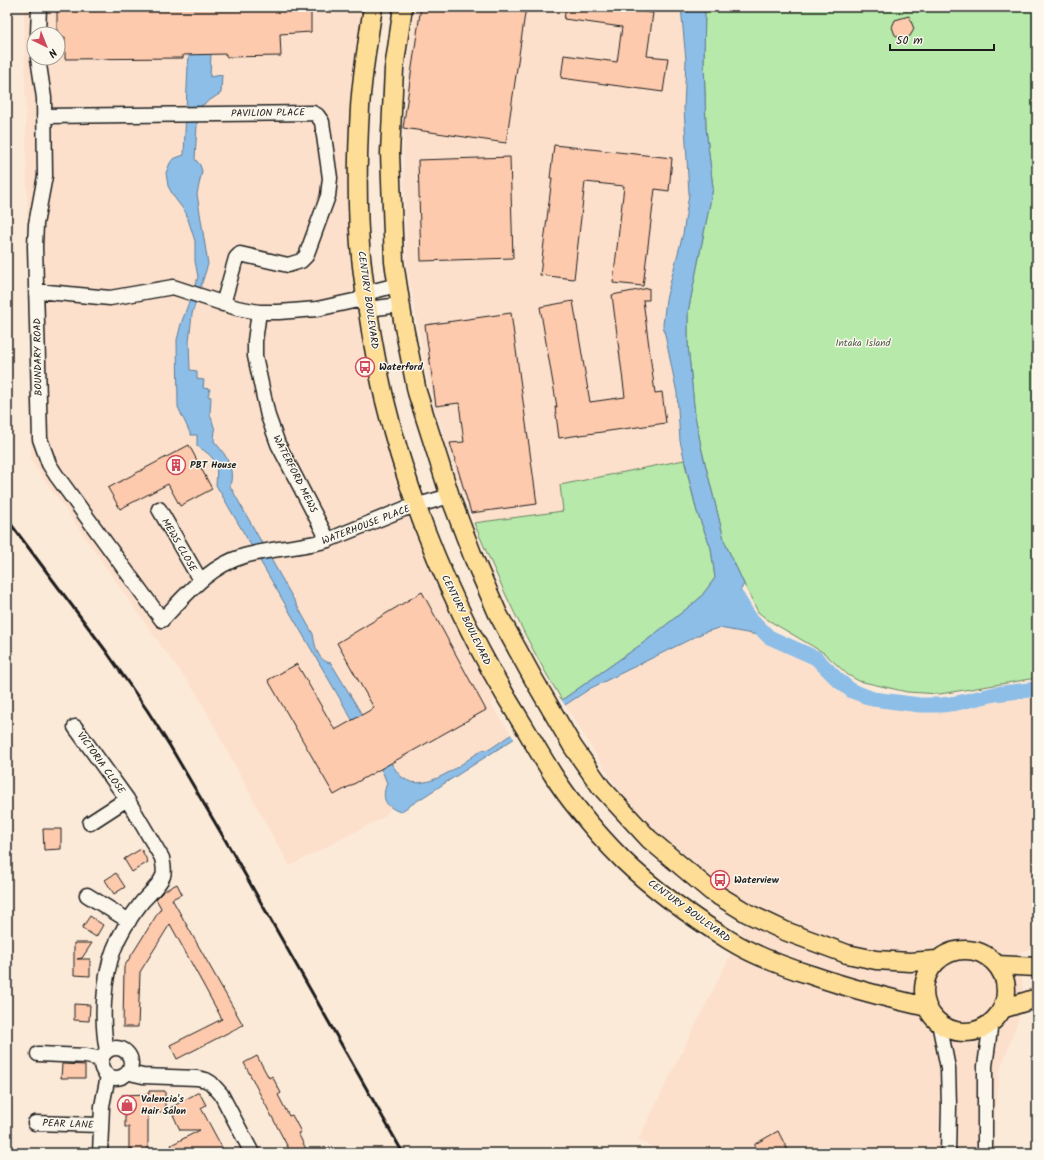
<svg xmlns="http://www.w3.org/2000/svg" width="1044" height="1160" font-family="Kalam,sans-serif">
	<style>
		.built { fill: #fce0cc; fill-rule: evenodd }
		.green { fill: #b6e9aa; stroke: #698263 }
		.water { fill: #8dbee8; stroke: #607d96 }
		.pier { fill: #fcead9 }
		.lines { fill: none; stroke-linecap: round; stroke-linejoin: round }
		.canal { stroke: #8dbee8; stroke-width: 15 }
		.building { fill: #fdcaad; stroke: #1c1c1c }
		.minor-casing { stroke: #1c1c1c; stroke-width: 17 }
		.major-casing { stroke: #1c1c1c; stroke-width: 21 }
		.minor { stroke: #fbf7ec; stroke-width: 14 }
		.major { stroke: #fedd96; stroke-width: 18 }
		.rail { stroke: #1c1c1c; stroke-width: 3 }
		.labels { text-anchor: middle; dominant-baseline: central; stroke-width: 3; stroke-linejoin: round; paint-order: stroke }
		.street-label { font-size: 10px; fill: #1c1c1c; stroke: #fbf7ec }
		.park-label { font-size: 10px; fill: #4a5a47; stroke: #fbf7ec }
		.poi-label { font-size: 10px; font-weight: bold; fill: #1c1c1c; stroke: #fbf7ec; text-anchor: start }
	</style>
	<rect width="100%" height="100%" fill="#fcead9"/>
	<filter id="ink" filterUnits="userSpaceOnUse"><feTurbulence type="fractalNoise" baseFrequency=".025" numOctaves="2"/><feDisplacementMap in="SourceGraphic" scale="8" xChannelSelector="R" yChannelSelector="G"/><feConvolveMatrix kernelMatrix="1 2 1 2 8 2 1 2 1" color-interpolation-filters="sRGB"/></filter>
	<g filter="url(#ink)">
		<path class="built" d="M 24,7 L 367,7 L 355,104 L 380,400 L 500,698 L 491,704 L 511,734 L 490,749 L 482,750 L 440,778 L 427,782 L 414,782 L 403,778 L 387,783 L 385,801 L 391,808 L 384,817 L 290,866 L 268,828 L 197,694 L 159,643 L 31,461 ZM 34,34 L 58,34 L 58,58 L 34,58 Z
			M 415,7 L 681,7 L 686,60 L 684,108 L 689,194 L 683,233 L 666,299 L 663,325 L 677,393 L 680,442 L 687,473 L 562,700 L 544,671 L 511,606 L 487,552 L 461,491 L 429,389 L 407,267 L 403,153 L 407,69 Z
			M 719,628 L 769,637 L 816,658 L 838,680 L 852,691 L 873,699 L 920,705 L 942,705 L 957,703 L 995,694 L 1037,689 L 1037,947 L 1020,952 L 1024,1004 L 1000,1071 L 991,1153 L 665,1153 L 638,1140 L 727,962 L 751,906 L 717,885 L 646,825 L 611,779 L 565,705 L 591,688 L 705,632 Z"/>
		<path class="green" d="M 705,7 L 1037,7 L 1037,678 L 940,694 L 907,692 L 859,681 L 848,675 L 824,653 L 768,620 L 758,612 L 744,584 L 725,543 L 702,451 L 695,416 L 688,345 L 688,312 L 713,188 L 706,128 L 704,59 Z
			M 684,460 L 697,512 L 711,548 L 715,578 L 700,598 L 646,641 L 562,700 C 527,644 500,584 474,523 L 563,511 L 560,485 Z"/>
		<path class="water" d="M 195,7 L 213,7 L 210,77 L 222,75 L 221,93 L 198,108 L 195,159 L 200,165 L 202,171 L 197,194 L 208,264 L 192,314 L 189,342 L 190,370 L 197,371 L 197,379 L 204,380 L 203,388 L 210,389 L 208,396 L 211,397 L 210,414 L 215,430 L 214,441 C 226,455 235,467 230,486 L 313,634 C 315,645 317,661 331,663 L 393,766 C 396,770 399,775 403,778 C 426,795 463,762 482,750 L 490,749 L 562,700 L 646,641 L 700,598 L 715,578 L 711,548 L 697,512 L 680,441 L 677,393 L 663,325 L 666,299 L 683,234 L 689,194 L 684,108 L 686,60 L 681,7 L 705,7 L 704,59 L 706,128 L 713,188 L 688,312 L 688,345 L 695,416 L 702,451 L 725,543 L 744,584 L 737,597 L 749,617 L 769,637 L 719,628 L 705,632 L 591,688 L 512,740 L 400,812 C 385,806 381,799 387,783 L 383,773 L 216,485 C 218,462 216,458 197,446 L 197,435 L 191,435 L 178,407 L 177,340 L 181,324 L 198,277 L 195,261 L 195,241 L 186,213 L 174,197 L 168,186 L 166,173 L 170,163 L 173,159 L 184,155 L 188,65 Z"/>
		<path class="pier" d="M 561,699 L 566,707 L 515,740 L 510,733 Z"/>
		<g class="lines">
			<path class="canal" d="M 737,597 L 749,617 L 769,637 L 816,658 L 838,680 L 852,691 L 873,699 L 920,705 L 942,705 L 957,703 L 995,694 L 1037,689"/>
		</g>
		<path class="building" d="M 57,7 L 311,7 L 311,32 L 280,34 L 281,56 L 226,57 L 226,54 L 183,55 L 183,58 L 65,59 L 65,37 L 58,37 L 57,34 Z
			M 421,7 L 526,7 L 506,143 L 403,128 Z
			M 566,7 L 639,7 L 639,11 L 653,13 L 647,56 L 668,58 L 663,92 L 561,78 L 564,55 L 617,62 L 622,27 L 564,19 Z
			M 909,16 L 914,29 L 910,36 L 903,39 L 895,35 L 892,27 L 895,20 Z
			M 554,145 L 672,158 L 669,191 L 655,189 L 643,286 L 613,283 L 624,186 L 585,182 L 574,279 L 540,275 L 552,178 L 550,178 Z
			M 510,157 L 513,258 L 421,261 L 418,160 Z
			M 649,288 L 649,300 L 643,300 L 655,393 L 662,392 L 666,423 L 559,438 L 555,407 L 557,407 L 540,307 L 573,301 L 590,402 L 625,397 L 612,295 Z
			M 511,313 L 537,504 L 471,513 L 450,443 L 464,442 L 459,403 L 436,406 L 425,325 Z
			M 189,445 L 212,489 L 180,506 L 168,484 L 120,509 L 108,488 Z
			M 422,592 L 486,710 L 334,795 L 268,680 L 297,664 L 335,730 L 374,708 L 337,643 Z
			M 43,829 L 61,829 L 61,849 L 44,850 Z
			M 141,849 L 148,862 L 132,872 L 124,859 Z
			M 116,873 L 125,887 L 114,894 L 105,880 Z
			M 177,884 L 182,894 L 172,899 L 243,1025 L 177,1059 L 170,1045 L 222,1019 L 170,924 L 140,972 L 138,1027 L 123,1027 L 124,967 L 161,908 L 156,899 L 164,891 Z
			M 90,916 L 103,925 L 96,937 L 82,928 Z
			M 74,943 L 92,943 L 82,958 L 77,959 L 90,959 L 90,976 L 74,975 Z
			M 74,1004 L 90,1005 L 89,1021 L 74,1020 Z
			M 257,1056 L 269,1078 L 272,1076 L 281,1093 L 278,1095 L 289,1116 L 292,1115 L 301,1132 L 298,1133 L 308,1153 L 291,1153 L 261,1096 L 244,1063 Z
			M 62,1064 L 85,1065 L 85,1078 L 61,1078 Z
			M 149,1091 L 165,1091 L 165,1112 L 148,1112 L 148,1153 L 133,1153 L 133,1148 L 129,1149 L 129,1127 L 125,1127 L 125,1111 L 122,1111 L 122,1095 L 149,1094 Z
			M 199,1092 L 206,1105 L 201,1108 L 225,1153 L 174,1153 L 171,1145 L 200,1130 L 180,1130 L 170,1108 Z
			M 778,1131 L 789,1153 L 755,1153 L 755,1144 Z"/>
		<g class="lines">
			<defs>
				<path id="minor" d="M 38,34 L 39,7
					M 38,58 L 44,98 L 45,176 L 36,224 L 35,246 L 40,439 L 49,464 L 56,475 L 162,620 C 186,595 209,566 244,556 C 271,548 301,548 328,540 L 404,509 L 450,496
					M 44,116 L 313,113 L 317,115 L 322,122 L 330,178 L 328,196 L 306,256 L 301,261 L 288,265 L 240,254 L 236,258 L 223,304
					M 37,291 L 110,298 L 173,287 L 237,308 L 259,312 L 279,312 L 317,309 L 358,300 L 366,293 L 397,285
					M 361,302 L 368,309 L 400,305
					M 259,312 L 255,341 L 255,356 L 268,416 L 278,444 L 328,540
					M 159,509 L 200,580
					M 75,727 L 127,799 L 162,858 C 163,864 165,870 163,876 C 159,886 149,894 142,902 C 131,916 120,933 114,949 C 103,978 101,1021 107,1051
					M 90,823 L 127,799
					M 87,895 L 129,921
					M 939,1023 L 948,1068 L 949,1106 L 948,1153
					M101 1063a15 15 0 1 1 30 0a15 15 0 1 1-30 0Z
					M 38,1054 L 86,1056 L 102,1059
					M 128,1071 L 134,1074 L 143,1076 L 197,1078 L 206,1080 L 211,1083 L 221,1094 L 252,1153
					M 35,1123 L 100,1125
					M 100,1153 L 102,1106 L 108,1076
					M 985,1153 L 985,1066 L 991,1022"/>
				<path id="major" d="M 373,7 C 368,40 362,74 360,108 C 357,160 356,214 362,266 C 367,310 374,354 384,397 C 412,514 461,626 525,728 C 541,755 557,784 577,808 C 591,826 607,844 623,860 C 655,891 692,917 729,940 C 755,956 782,966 811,975 C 849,988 887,998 927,1007
					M 403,7 L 394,69 L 390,153 L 394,262 L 404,327 L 417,392 L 450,496 L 474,559 L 498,614 L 533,678 L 573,747 L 601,787 L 649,839 L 711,891 L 747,913 L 785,931 L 847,954 L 876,960 L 910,962 L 937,960
					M924 991a41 41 0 1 1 82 0a41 41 0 1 1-82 0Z
					M 997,965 L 1037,967
					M 1002,1009 L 1037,998"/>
			</defs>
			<use href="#minor" class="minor-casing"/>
			<use href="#major" class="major-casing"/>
			<use href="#minor" class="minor"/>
			<use href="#major" class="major"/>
			<path class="rail" d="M 7,519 L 106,651 L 147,710 L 170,746 L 234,855 L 403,1153"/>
		</g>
	</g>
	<defs>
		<symbol id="bus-ring" viewBox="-11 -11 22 22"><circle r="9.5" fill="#fbf7ec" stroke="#d1495b" stroke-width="1.5"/><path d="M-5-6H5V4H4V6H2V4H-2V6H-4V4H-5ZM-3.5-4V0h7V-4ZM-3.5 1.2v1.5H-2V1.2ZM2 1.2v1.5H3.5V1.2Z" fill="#d1495b"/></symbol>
		<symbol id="building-ring" viewBox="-11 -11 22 22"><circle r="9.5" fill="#fbf7ec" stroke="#d1495b" stroke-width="1.5"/><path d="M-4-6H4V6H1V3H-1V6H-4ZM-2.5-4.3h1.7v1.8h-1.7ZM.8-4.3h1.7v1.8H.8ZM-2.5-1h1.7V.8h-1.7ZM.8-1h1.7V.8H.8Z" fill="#d1495b"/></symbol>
		<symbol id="shop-ring" viewBox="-11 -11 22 22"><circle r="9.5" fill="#fbf7ec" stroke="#d1495b" stroke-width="1.5"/><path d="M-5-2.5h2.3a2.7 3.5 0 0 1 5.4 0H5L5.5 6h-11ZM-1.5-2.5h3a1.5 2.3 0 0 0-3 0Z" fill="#d1495b"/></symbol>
	</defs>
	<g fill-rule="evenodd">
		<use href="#bus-ring" x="354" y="356" width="22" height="22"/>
		<use href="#building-ring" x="165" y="454" width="22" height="22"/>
		<use href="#bus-ring" x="709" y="869" width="22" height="22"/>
		<use href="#shop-ring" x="116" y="1094" width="22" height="22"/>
	</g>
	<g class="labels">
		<g class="street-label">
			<text transform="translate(268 113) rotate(-1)">PAVILION PLACE</text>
			<text transform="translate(368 300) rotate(82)">CENTURY BOULEVARD</text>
			<text transform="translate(38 357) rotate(-91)">BOUNDARY ROAD</text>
			<text transform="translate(295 474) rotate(63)">WATERFORD MEWS</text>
			<text transform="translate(366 525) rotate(-21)">WATERHOUSE PLACE</text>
			<text transform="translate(179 545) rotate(60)">MEWS CLOSE</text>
			<text transform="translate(466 620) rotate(64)">CENTURY BOULEVARD</text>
			<text transform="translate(101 763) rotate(54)">VICTORIA CLOSE</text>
			<text transform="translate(689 911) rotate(36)">CENTURY BOULEVARD</text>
			<text transform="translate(68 1124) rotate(2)">PEAR LANE</text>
		</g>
		<g class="park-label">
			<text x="863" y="343">Intaka Island</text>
		</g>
		<g class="poi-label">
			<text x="379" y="367">Waterford</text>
			<text x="190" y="465">PBT House</text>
			<text x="734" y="880">Waterview</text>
			<text x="141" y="1099">Valencia's<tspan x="141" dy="12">Hair Salon</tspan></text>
		</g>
	</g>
	<rect width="1044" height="1160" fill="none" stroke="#fbf7ec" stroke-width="24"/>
	<rect x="12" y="12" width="1020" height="1136" fill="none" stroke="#1c1c1c" stroke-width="1.5" filter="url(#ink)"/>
	<g transform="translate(46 46) rotate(137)"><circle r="19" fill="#fbf7ec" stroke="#a29f99"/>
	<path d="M0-3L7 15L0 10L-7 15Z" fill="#d1495b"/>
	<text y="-6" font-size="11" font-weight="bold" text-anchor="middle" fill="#1c1c1c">N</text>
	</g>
	<path d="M890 44v6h104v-6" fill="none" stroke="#1c1c1c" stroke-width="2"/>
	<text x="896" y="44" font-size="12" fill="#1c1c1c" stroke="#fbf7ec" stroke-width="3" paint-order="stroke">50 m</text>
</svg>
